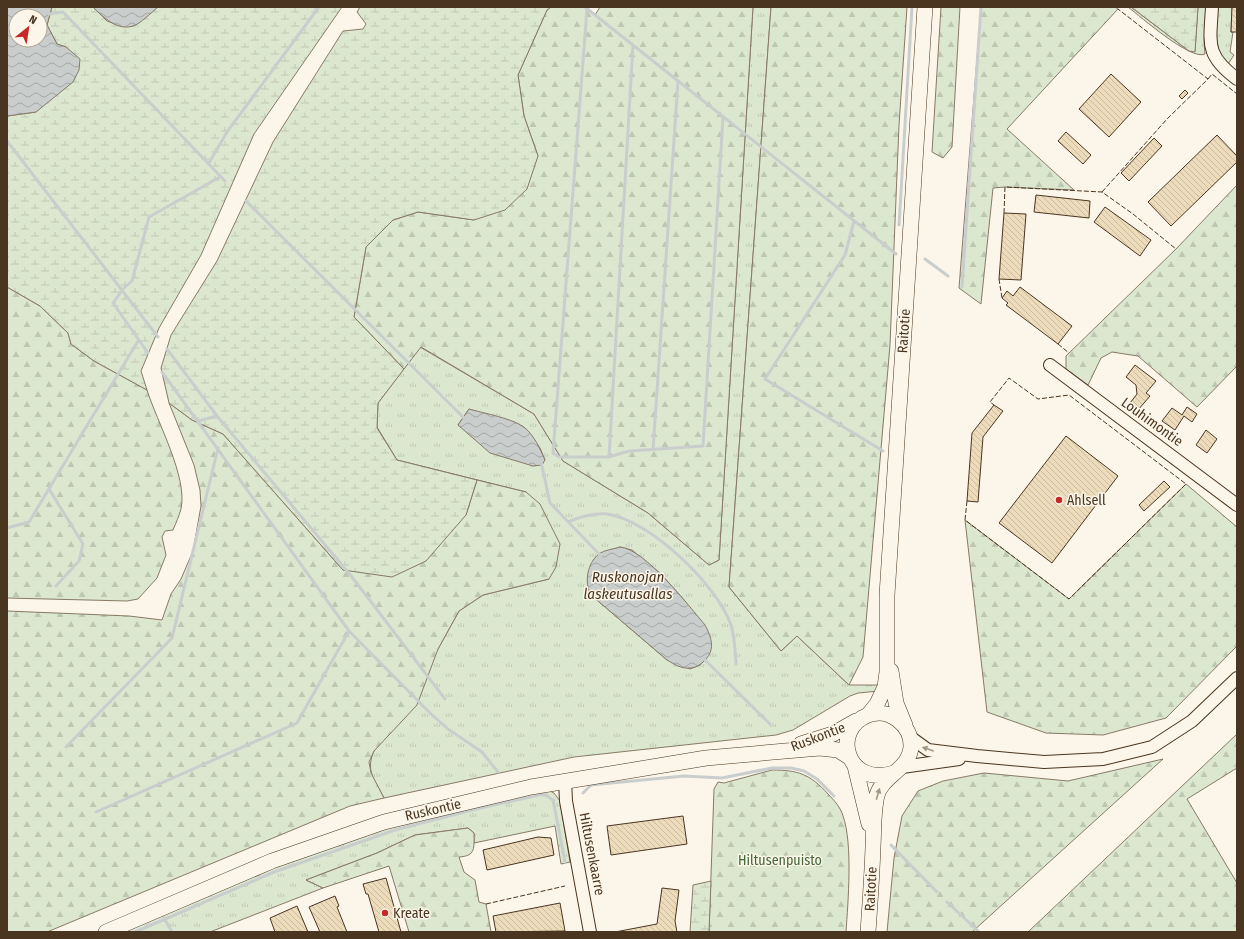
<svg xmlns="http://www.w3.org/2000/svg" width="1244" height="939" font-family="'Fira Sans Condensed',sans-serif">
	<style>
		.grass { fill: url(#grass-tufts); stroke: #887966; fill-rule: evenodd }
		.forest { fill: url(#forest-firs); stroke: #887966 }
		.wetland { fill: url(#wetland-marsh); stroke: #887966 }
		.water { fill: url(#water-waves); stroke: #887966; fill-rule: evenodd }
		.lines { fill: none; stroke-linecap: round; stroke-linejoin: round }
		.stream { stroke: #c9cecd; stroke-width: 3 }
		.building { fill: url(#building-back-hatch); stroke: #4a3520 }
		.minor-casing { stroke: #4a3520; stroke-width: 14 }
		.major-casing { stroke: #4a3520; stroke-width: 16 }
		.minor { stroke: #fbf6e9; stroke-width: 12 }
		.major { stroke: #fbf6e9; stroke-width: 15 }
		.fence { stroke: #4a3520; stroke-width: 1; stroke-dasharray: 5 2; stroke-linecap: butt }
		.oneway { fill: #a29684 }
		.poi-dot { fill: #c62828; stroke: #fbf6e9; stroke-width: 1.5 }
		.labels { text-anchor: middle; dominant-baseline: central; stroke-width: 3; stroke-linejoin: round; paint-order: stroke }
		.street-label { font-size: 14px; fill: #4a3520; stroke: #fbf6e9 }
		.poi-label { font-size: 14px; fill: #4a3520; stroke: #fbf6e9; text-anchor: start }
		.park-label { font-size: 14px; fill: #436837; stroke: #fbf6e9 }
		.water-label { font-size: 15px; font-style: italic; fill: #4a3520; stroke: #fbf6e9 }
	</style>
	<defs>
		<pattern id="grass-tufts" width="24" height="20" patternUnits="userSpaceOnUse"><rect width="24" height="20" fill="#dce7d0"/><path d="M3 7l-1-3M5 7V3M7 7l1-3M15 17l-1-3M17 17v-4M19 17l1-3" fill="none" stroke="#bec7b2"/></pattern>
		<pattern id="forest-firs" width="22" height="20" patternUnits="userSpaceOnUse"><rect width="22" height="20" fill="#dce7d0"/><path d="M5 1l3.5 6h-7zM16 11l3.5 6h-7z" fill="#bec7b2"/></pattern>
		<pattern id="wetland-marsh" width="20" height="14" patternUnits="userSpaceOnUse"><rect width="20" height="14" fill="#dce7d0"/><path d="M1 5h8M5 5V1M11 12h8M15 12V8" fill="none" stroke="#bec7b2"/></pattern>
		<pattern id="water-waves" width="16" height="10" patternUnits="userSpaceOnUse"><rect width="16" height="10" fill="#c9cecd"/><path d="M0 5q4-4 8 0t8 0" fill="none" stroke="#a5a8a6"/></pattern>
		<pattern id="building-back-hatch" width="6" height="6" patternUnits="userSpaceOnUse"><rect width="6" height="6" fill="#ecdcbc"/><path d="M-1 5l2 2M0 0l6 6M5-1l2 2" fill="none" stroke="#ccbda1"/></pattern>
	</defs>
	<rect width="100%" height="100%" fill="#fbf6e9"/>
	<path class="grass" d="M 753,7 L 771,7 L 729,587 L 781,651 L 797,636 L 849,685 L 880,685 L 879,691 L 858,693 L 850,696 L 793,730 L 776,735 L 574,757 L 384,798 C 375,780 365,771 374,751 L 438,649 L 459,611 L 483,595 L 549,579 L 526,492 L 397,460 L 377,427 L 378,403 L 420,347 L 534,414 L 563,461 L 648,513 L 709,565 L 719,560 ZM 469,409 L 525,428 L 540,448 L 545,460 L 458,425 ZM 620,547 L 632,550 L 660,573 L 684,600 L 705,660 L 700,665 L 690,669 L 667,660 L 591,595 C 583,581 593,567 599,554 Z
		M 1128,7 L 1131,7 L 1189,51 L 1195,51 L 1198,7 L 1206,7 L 1204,42 L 1205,54 C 1191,61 1141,17 1128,7 Z
		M 1217,7 L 1232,7 L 1231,32 L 1233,32 L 1230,52 L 1234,55 L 1228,64 C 1212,48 1215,28 1217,7 Z
		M 548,790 L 554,793 L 560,801 L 570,862 L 561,864 L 555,826 L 474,843 L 474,833 L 468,828 L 415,835 L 377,853 L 306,880 L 323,888 L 210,932 L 123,932 L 273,868 L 393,826 Z"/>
	<path class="forest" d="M 551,7 L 586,7 L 595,15 L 600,7 L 753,7 L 719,560 L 709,565 L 648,513 L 563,461 L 534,414 L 421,347 L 404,369 L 354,317 L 366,247 L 393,220 L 418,212 L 474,220 L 538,156 L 524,116 L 518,75 L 547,10 Z
		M 771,7 L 907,7 L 899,125 L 890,345 L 863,657 L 849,685 L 797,636 L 781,651 L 729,587 Z
		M 941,7 L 960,7 L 952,147 L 943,158 L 932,152 Z
		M 981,7 L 1115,7 L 1118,9 L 1007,129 L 1074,190 L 1005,187 L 993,188 L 981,304 L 959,288 Z
		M 1237,185 L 1237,366 L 1197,407 L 1138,356 L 1112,352 L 1101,358 L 1088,385 L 1066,369 L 1066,356 L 1176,249 Z
		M 7,287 L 40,306 L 68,333 L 71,344 L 94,361 L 147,390 C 157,422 188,477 181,509 C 179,516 176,523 173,530 L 165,531 L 162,537 L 166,555 L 157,578 L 138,599 L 127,601 L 7,598 Z
		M 169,403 L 192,420 L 223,434 L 343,570 L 357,571 L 466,515 L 477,480 L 526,492 L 540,504 L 560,544 L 556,567 L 549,579 L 483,595 L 459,611 L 438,649 L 417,705 L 374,751 L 369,762 L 371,773 L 384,798 L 350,806 L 47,932 L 7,932 L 7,611 L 129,616 L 162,620 L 171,594 L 181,579 L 193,551 L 201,506 L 200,490 L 194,465 Z
		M 1186,484 L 1237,527 L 1237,646 L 1166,718 L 1103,735 L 1046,733 L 987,712 L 965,520 L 1069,599 Z
		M 1237,734 L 1237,768 L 1187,799 L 1237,883 L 1237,932 L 1028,932 Z
		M 1163,759 L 972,932 L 887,932 L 894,858 L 902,816 L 918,791 L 943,781 L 984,773 L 1068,781 Z
		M 772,770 C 798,770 810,774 828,794 C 834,800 841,808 843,816 C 853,844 848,902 846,932 L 709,932 L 714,789 L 718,782 L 724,783 Z
		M 468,828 L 474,833 C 474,848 476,856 459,857 L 464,872 L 475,880 L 479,902 L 486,904 L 491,932 L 409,932 L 389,866 L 323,888 L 306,880 L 377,853 L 415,835 Z"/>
	<path class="wetland" d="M 52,7 L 93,7 L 107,21 L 118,25 L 133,26 L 158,7 L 342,7 L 254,134 L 201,255 L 159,328 L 141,371 L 147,390 L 94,361 L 71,344 L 68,333 L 40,306 L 7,287 L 7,116 L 36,112 L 66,47 L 57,44 L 47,25 Z
		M 360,7 L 551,7 L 547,10 L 518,75 L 524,116 L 538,156 L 527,189 L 505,210 L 474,220 L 418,212 L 393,220 L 366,247 L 354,317 L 404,369 L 378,403 L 377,428 L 397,460 L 477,480 L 466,515 L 426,561 L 392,577 L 343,570 L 223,434 L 192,420 L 169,403 L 161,368 L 171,335 L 217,261 L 273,142 L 343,31 L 363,29 L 366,24 L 357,12 Z
		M 1131,7 L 1198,7 L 1195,52 L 1189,51 Z
		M 711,881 L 709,932 L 690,932 L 693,885 Z"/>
	<path class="water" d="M 7,7 L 52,7 L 47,25 L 57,44 L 66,47 L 80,59 L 79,70 L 73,82 L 36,112 L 7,116 ZM 16,16 L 40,16 L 40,40 L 16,40 Z
		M 93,7 L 158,7 C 152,12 140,24 133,26 C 117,31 103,17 93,7 Z
		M 469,409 C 483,413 515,419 525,428 C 534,435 540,449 545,460 L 542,465 L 533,466 L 490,453 L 458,425 Z
		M 620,547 C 645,549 689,606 705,625 C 712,638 716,651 703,662 C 700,665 695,668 690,668 C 681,669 674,664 667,660 L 591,595 C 584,583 587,563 599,554 C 604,550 614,549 620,547 Z"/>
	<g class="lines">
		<path class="stream" d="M 585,7 L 896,254
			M 587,9 L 553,453 L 559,457 L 609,457 L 629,451 L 703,446 L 723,117
			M 49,14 L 63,12 L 225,181
			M 7,141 L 158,337
			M 209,163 L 227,132 L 319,7
			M 246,201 L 465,419
			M 854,221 L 845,255 L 765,379 L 883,451
			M 899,225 L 912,7
			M 925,259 L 948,276
			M 962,287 L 981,7
			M 167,349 L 217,416 L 352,577 L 445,699
			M 148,353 L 113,303 L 123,289 L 132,281 L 149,217 L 220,177
			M 162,372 L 349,631 L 431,714 L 448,729 L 482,752 L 498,772
			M 198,421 L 217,416
			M 653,450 L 678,81
			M 609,457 L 633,45
			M 541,462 L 550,503 L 601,556
			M 49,489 L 83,544 L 79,561 L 56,586
			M 568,522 C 580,517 593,513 607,514 C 650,520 717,585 731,625 C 735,638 735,651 736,664
			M 7,528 L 29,522 L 138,341
			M 703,658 L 770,724
			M 66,747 L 172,638 L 218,448
			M 583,793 L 591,785 L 684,776 L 722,778 L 772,768 L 791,768 L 804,771 L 817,779 L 834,796
			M 553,800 L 565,862
			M 96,812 L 297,723 L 349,631
			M 891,845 L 937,892
			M 947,902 L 979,932
			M 164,918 L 172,932
			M 135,932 L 274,872 L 395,830 L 476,809 L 544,794 L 553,800 L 554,800"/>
	</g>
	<path class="building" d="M 1232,7 L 1237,7 L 1237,32 L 1231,32 Z
		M 1111,74 L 1141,102 L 1109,137 L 1079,109 Z
		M 1185,90 L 1188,93 L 1182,99 L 1179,96 Z
		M 1066,132 L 1091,155 L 1083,164 L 1058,141 Z
		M 1217,135 L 1237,156 L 1237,162 L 1171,226 L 1148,202 Z
		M 1154,138 L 1162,146 L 1129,181 L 1121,173 Z
		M 1036,195 L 1090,201 L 1089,218 L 1034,212 Z
		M 1105,207 L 1151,240 L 1140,256 L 1094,222 Z
		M 1004,213 L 1026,214 L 1021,280 L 999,279 Z
		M 1020,287 L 1072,326 L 1058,344 L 1006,305 L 1008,303 L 1002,298 L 1007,291 L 1013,296 Z
		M 1135,365 L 1156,381 L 1146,393 L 1150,396 L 1138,410 L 1130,403 L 1137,394 L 1136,385 L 1126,377 Z
		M 994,405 L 1003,411 L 983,437 L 978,502 L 967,501 L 972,433 Z
		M 1187,407 L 1197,414 L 1192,422 L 1184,416 L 1175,430 L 1162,421 L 1172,408 L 1182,415 Z
		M 1206,430 L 1217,439 L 1207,453 L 1196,445 Z
		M 1066,436 L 1118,476 L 1052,563 L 999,523 Z
		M 1164,481 L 1170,487 L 1144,511 L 1139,505 Z
		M 683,816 L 687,844 L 611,855 L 607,826 Z
		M 538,837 L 551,838 L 554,855 L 487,870 L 483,850 Z
		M 386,878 L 401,932 L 379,932 L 368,894 L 366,894 L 363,884 Z
		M 662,888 L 679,890 L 675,921 L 677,932 L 615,932 L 657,924 Z
		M 335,896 L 339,906 L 337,907 L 347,932 L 320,932 L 309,907 Z
		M 560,903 L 565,931 L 496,932 L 493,916 Z
		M 297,906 L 308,932 L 275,932 L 270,918 Z"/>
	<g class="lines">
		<defs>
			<path id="minor" d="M 1212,7 C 1210,44 1205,55 1237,79
				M 1050,365 L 1237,505
				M 910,737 L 928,750 L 977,756 L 1044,762 L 1103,759 L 1152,747 L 1192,721 L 1237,678
				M 902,767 L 959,759
				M 565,781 L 566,801 L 590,932"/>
			<path id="major" d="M 891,671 L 896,703 L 905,725
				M 868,715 L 877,704 L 885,687 L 887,672 L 887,595 L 925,7
				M 801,744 L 833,734 L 856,721
				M 855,766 L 869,824
				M 106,932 L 272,861 L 384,822 L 531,787 L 706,758 L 820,748 L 838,750 L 849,757
				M 868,932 C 870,904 872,875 873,847 C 874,830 873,812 877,795 C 883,775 909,770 911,747 C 912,725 889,707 868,715 C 830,730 847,788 894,773"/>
		</defs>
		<use href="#minor" class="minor-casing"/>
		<use href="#major" class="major-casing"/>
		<use href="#minor" class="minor"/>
		<use href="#major" class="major"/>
		<path class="fence" d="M 1208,79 L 1212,74 L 1237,94
			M 1102,192 L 1167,119 L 1208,79 L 1118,9
			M 1004,213 L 1005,187 L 1102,192 L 1133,214 L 1176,249
			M 999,279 L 1002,298
			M 1058,344 L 1069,353
			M 967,501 L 965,520 L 1069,599 L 1186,484 L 1069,395 L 1038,399 L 1009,378 L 990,402 L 994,405
			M 486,904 L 565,886"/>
	</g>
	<defs><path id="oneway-solid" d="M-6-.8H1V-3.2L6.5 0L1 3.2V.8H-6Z"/></defs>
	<g class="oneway">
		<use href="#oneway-solid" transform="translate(928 749) rotate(-161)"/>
		<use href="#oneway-solid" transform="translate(878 794) rotate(-73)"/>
	</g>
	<g class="poi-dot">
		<circle cx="1059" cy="500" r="4"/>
		<circle cx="385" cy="913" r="4"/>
	</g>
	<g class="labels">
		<g class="street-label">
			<text transform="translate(904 331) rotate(-86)">Raitotie</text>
			<text transform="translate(1152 422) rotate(36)">Louhimontie</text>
			<text transform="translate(818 737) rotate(-21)">Ruskontie</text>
			<text transform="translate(433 810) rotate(-13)">Ruskontie</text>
			<text transform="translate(592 854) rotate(79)">Hiltusenkaarre</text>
			<text transform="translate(871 889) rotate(-87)">Raitotie</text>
		</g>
		<g class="poi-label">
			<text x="1067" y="500">Ahlsell</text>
			<text x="393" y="913">Kreate</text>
		</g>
		<g class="park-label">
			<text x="780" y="860">Hiltusenpuisto</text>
		</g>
		<g class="water-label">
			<text x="628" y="577">Ruskonojan<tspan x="628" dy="17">laskeutusallas</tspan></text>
		</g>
	</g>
	<rect width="1244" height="939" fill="none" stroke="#4a3520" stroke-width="16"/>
	<g transform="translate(28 28) rotate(30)"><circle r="19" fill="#fbf6e9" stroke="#b4a999"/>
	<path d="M0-3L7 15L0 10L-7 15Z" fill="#c62828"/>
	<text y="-6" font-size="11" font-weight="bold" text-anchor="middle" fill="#4a3520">N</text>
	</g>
</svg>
